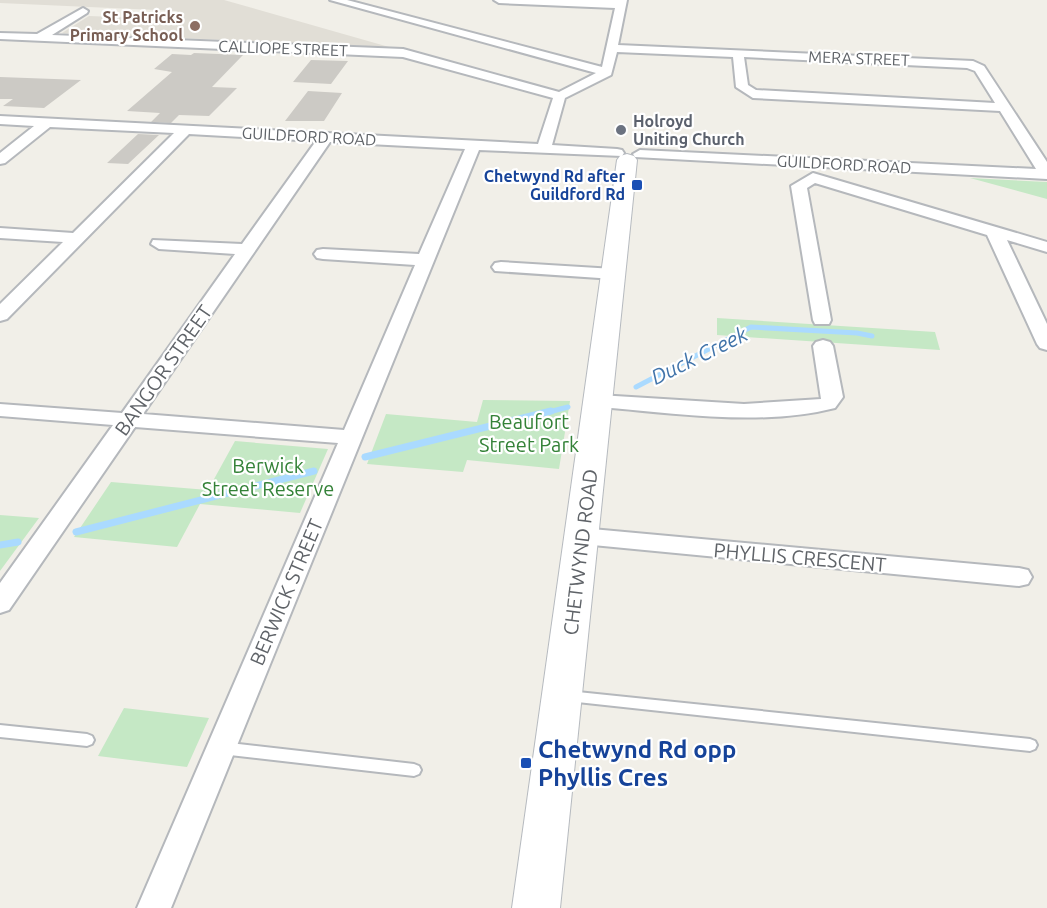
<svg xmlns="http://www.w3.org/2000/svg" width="1047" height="908" font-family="Ubuntu,sans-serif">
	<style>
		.education { fill: #e1ded6 }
		.green { fill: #c5e8c5 }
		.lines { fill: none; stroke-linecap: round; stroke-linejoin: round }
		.stream-far1 { stroke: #aadaff; stroke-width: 5 }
		.stream { stroke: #aadaff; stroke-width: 7 }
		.building { fill: #cccac5 }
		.lane-casing { stroke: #b5b8bc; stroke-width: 4 }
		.street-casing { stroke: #b5b8bc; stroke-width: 4 }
		.secondary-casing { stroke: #b6babf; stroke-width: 2 }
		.lane { fill: #fff; fill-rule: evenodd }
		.street { fill: #fff; fill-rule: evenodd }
		.secondary { fill: #fff; fill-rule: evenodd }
		.education-dot { fill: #8d6e63; stroke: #fff; stroke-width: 2 }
		.worship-dot { fill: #6b7280; stroke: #fff; stroke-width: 2 }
		.transit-dot { fill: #1a4fb4; stroke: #fff; stroke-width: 2 }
		.labels { text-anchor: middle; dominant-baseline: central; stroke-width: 4.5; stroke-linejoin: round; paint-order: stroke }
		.far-education-label { font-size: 16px; font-weight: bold; fill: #785e54; stroke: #fff; text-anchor: end }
		.far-street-label { font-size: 16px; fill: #5f6368; stroke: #fff }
		.far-worship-label { font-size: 16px; font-weight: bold; fill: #5b616d; stroke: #fff; text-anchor: start }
		.far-transit-label { font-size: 16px; font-weight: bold; fill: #164399; stroke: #fff; text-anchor: end }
		.street-label { font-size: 20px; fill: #5f6368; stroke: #fff }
		.park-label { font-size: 20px; fill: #348238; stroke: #fff }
		.water-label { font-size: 21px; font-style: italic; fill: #4174aa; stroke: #fff }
		.near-transit-label { font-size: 24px; font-weight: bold; fill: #164399; stroke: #fff; text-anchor: start }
	</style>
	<rect width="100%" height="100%" fill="#f1efe8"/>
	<path class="education" d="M 0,0 L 224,0 L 389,47 L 62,33 L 89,16 L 168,19 L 178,11 L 0,3 Z"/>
	<path class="green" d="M 970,178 L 1047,182 L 1047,199 Z
		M 717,318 L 935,332 L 940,350 L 717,335 Z
		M 483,400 L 570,401 L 559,469 L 467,460 L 463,472 L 367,464 L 386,414 L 477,422 Z
		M 235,441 L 328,449 L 300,513 L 200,504 L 177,547 L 74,537 L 111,482 L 208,490 Z
		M 0,515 L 39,518 L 0,571 Z
		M 124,708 L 209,718 L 187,767 L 98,756 Z"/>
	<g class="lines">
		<path class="stream-far1" d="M 636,387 L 751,327 L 857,333 L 872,336
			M 545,413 L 568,407"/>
		<path class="stream" d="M 365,457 L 551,411
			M 76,532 L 314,471
			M 0,545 L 18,542"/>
	</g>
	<path class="building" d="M 194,53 L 243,55 L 212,87 L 237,88 L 209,116 L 179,115 L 171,123 L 151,122 L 160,113 L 127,111 L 172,72 L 154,69 L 172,54 L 191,55 Z
		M 311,60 L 348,61 L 331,84 L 293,82 Z
		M 0,77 L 81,80 L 44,108 L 3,106 L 13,99 L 0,99 Z
		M 308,91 L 342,93 L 324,121 L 285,121 Z
		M 138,134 L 159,135 L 128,164 L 107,163 Z"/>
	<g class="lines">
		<defs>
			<path id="lane" d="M 568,691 L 1030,739 L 1035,741 L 1037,745 L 1035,749 L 1030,751 L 568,701 L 563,700 L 561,696 L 563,692 Z
				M 0,725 L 87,734 L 92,736 L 94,740 L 92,744 L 87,746 L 0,737 Z
				M 221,742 L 414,764 L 419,766 L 421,770 L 419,774 L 414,776 L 221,754 L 216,752 L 214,748 L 216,744 Z"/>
			<path id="street" d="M 330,0 L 347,0 L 602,67 L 615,8 L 499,3 L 494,0 L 627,0 L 618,45 L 973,61 L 984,66 L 1047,162 L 1047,179 L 635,157 L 633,154 L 640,150 L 1036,169 L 1000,111 L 753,98 L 736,87 L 733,57 L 617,52 L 611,75 L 565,98 L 552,145 L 617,149 L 622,150 L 624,153 L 622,156 L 479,150 L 171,908 L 137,908 L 338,443 L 135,427 L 9,610 L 0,613 L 0,583 L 113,425 L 0,416 L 0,404 L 122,413 L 235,254 L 159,249 L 151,244 L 153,240 L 242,244 L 316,141 L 189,134 L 7,319 L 0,321 L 0,304 L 63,242 L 0,238 L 0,228 L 73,233 L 174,133 L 50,127 L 5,163 L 0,164 L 0,153 L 34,126 L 0,124 L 0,116 L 538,144 L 553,98 L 403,57 L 0,39 L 0,33 L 37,34 L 83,8 L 88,11 L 87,13 L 52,35 L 403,49 L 559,92 L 596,73 ZM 744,57 L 967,68 L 975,71 L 995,103 L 756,90 L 748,85 ZM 330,142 L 465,149 L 419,254 L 323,249 L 317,250 L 314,254 L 317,258 L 323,259 L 415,265 L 344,430 L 143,414 Z
				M 813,173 L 1047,242 L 1047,252 L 1007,240 L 1047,324 L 1047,350 L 1040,348 L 1037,344 L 987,235 L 815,183 L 807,188 L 831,320 L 829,324 L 815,324 L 813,320 L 791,186 Z
				M 501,262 L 614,269 L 620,270 L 623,274 L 620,278 L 614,279 L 495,271 L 492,267 L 495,263 Z
				M 823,340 L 830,342 L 833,346 L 843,397 L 835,408 C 760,427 676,413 599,407 L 592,405 L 588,401 L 592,397 L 599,395 L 744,404 L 821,399 L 813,346 L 816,342 Z
				M 581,528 L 1019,568 L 1028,570 L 1032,577 L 1028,584 L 1019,586 L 572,543 L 569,537 L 572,531 Z"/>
			<path id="secondary" d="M 627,154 L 634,156 L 637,160 L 560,908 L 512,908 L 617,160 L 620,156 Z"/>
		</defs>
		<use href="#lane" class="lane-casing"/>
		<use href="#street" class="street-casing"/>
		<use href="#secondary" class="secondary-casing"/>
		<use href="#lane" class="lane"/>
		<use href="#street" class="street"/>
		<use href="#secondary" class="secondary"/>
	</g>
	<circle class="education-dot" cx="195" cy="26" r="6"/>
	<circle class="worship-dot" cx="621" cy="130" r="6"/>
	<g class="transit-dot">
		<rect x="631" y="179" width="12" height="12" rx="3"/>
		<rect x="520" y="757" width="12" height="12" rx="3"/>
	</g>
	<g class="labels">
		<g class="far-education-label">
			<text x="183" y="17">St Patricks<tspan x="183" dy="18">Primary School</tspan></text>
		</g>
		<g class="far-street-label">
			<text transform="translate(283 48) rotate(2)">CALLIOPE STREET</text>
			<text transform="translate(859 58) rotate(2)">MERA STREET</text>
			<text transform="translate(309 136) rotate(3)">GUILDFORD ROAD</text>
			<text transform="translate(844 164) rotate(3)">GUILDFORD ROAD</text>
		</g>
		<g class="far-worship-label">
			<text x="633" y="121">Holroyd<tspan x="633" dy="18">Uniting Church</tspan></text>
		</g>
		<g class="far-transit-label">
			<text x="625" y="176">Chetwynd Rd after<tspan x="625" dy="18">Guildford Rd</tspan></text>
		</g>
		<g class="street-label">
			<text transform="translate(163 370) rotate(-55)">BANGOR STREET</text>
			<text transform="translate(580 552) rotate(-83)">CHETWYND ROAD</text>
			<text transform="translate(800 557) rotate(5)">PHYLLIS CRESCENT</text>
			<text transform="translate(286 592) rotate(-67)">BERWICK STREET</text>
		</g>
		<g class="park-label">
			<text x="529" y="421">Beaufort<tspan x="529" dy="23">Street Park</tspan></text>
			<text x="268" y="465">Berwick<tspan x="268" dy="23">Street Reserve</tspan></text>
		</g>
		<g class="water-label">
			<text transform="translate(699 355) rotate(-26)">Duck Creek</text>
		</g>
		<g class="near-transit-label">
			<text x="538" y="749">Chetwynd Rd opp<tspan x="538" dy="28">Phyllis Cres</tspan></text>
		</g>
	</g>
</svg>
